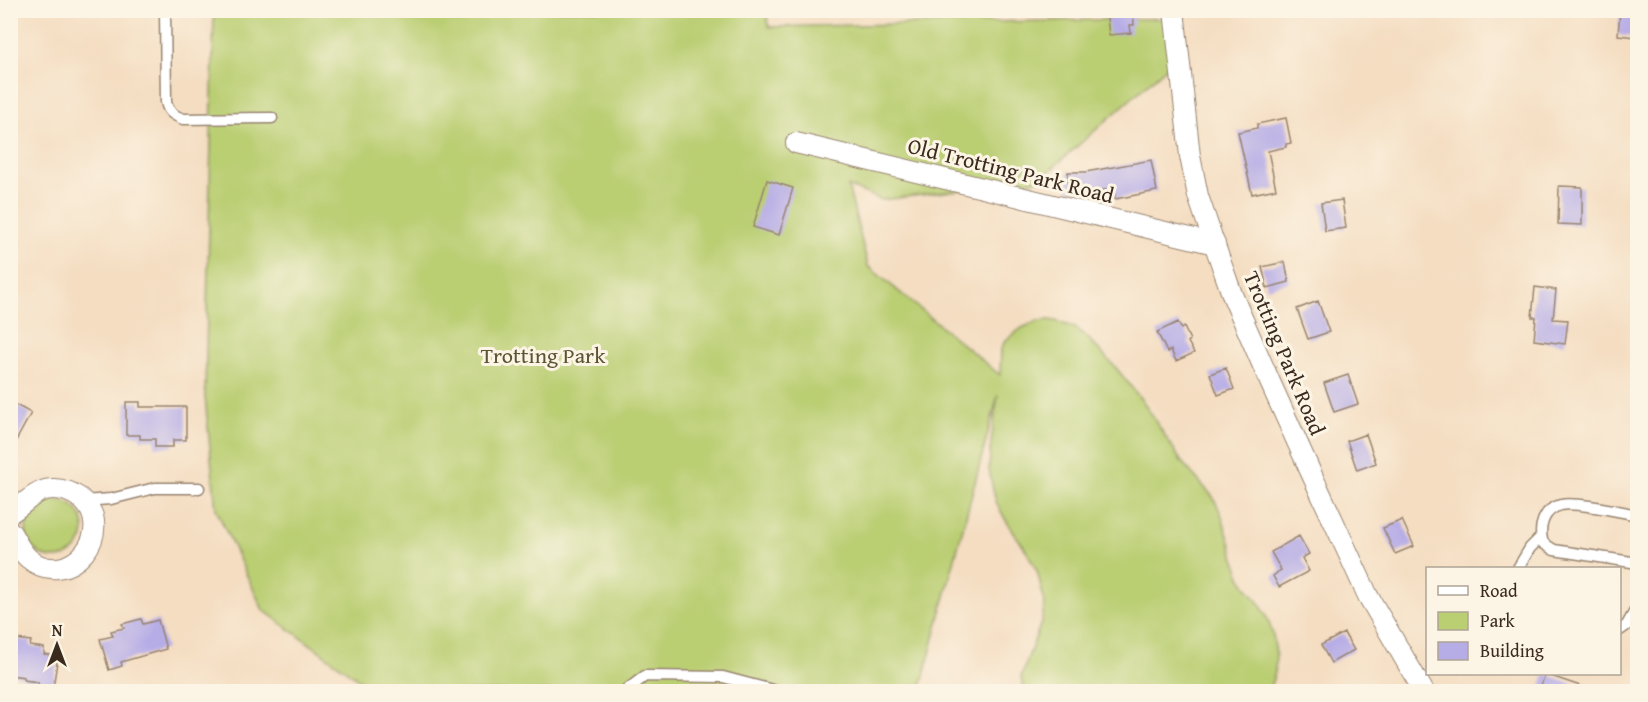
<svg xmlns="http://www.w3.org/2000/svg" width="1648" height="702" font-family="'Gentium Book Plus',serif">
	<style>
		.green { fill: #bace72; stroke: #7a7c48; stroke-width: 1.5 }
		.building { fill: #b7ade6 }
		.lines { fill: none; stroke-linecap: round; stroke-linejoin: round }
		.service-casing { stroke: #988470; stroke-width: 13 }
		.minor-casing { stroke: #988470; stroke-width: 22 }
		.service { stroke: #fff; stroke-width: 10 }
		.minor { stroke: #fff; stroke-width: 20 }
		.labels { text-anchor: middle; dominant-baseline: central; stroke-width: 6; stroke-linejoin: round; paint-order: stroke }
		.street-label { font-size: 22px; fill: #3b2a1e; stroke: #fcf5e5 }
		.park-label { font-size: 22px; fill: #5b5333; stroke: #fcf5e5 }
	</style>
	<rect width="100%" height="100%" fill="#fcf5e5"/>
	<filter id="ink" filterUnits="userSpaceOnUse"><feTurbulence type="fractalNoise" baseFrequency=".0167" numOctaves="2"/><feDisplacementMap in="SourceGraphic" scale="12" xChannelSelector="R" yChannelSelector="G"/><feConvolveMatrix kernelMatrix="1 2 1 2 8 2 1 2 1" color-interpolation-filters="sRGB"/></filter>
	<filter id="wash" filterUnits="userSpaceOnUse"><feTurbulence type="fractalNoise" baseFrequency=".008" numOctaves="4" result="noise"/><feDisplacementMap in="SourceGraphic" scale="24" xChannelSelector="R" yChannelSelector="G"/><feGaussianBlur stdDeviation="1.35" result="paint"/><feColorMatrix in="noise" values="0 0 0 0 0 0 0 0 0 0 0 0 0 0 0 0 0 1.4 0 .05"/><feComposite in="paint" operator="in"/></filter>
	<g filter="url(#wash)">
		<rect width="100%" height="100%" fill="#f4ddc1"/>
		<path class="green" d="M 766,10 L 769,27 L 1176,18 L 1176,59 L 1039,180 L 882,200 L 848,186 L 868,266 L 1000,375 L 1001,349 L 1005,341 L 1022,328 L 1038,321 L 1049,320 L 1056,321 L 1075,328 L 1085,335 L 1117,369 L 1144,403 L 1181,461 L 1213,497 L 1221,514 L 1242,580 L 1261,606 L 1268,620 L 1273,635 L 1276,654 L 1275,672 L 1269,691 L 1027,692 L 1024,689 L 1021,677 L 1042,620 L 1045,603 L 1037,571 L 1023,545 L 1014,533 L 1004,517 L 996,502 L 992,485 L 989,469 L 991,442 L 998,395 L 920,691 L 375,691 L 263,610 L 216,509 L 205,397 L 214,11 Z
			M26 529a29 29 0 1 1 58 0a29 29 0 1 1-58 0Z"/>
		<g id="blocks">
			<path class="building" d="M 1106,10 L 1133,10 L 1134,25 L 1130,25 L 1131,33 L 1109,35 Z
				M 1620,10 L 1638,10 L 1636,37 L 1618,35 Z
				M 1286,118 L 1291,143 L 1286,144 L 1286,147 L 1268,151 L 1276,189 L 1252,194 L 1238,132 L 1257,128 L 1257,124 Z
				M 1151,160 L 1157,191 L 1115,199 L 1114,190 L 1068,190 L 1068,172 L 1086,172 Z
				M 767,180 L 793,188 L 779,235 L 753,227 Z
				M 1559,186 L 1582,187 L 1582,225 L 1558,224 Z
				M 1342,200 L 1346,228 L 1325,231 L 1321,203 Z
				M 1285,262 L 1289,282 L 1267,288 L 1262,267 Z
				M 1535,287 L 1556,290 L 1553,319 L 1568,320 L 1565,344 L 1534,340 L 1536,317 L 1532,317 Z
				M 1318,301 L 1329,332 L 1308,339 L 1297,309 Z
				M 1178,322 L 1181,329 L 1184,327 L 1190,340 L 1188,342 L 1194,353 L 1176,361 L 1171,350 L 1167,352 L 1157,332 Z
				M 1226,368 L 1234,389 L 1218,395 L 1210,374 Z
				M 1348,375 L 1358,404 L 1334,412 L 1324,383 Z
				M 126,402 L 140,402 L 140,407 L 186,407 L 186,440 L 173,440 L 173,447 L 155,447 L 155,439 L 140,439 L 140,435 L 126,435 Z
				M 16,405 L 31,413 L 10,452 L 10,414 Z
				M 1366,434 L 1376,463 L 1357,470 L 1347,441 Z
				M 1402,520 L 1414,546 L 1395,554 L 1383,528 Z
				M 1299,536 L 1309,554 L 1302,558 L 1309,571 L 1279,587 L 1273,576 L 1281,570 L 1271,552 Z
				M 141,619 L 143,624 L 158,620 L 166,649 L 121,662 L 122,666 L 109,670 L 100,639 L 113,636 L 111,631 L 124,628 L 122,624 Z
				M 1344,633 L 1354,650 L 1331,663 L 1321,645 Z
				M 16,639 L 31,641 L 30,646 L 44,648 L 44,654 L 58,656 L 53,688 L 38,686 L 38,682 L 24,680 L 24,677 L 10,675 L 10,643 L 16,644 Z
				M 1545,674 L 1589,689 L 1588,692 L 1539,692 Z"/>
		</g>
	</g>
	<g filter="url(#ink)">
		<use href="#blocks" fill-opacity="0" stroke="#988470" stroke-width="1.5"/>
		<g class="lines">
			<defs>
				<path id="service" d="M 165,10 L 166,102 C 168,112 173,115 183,119 L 272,118
					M 83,501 L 111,499 L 155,488 L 199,488
					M 1638,515 C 1621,512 1575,501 1561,505 C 1543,509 1538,528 1543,543 L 1554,550 L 1638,563
					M 1518,568 L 1530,548 L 1541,537
					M 1620,630 L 1627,625 L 1636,609
					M 624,692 L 645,676 L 723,677 L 780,692"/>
				<path id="minor" d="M 1174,10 L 1190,156 L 1198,196 L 1222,266 L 1233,297 L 1270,382 L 1312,475 L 1368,596 L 1424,692
					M 796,143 L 1215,244
					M 10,513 C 23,506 31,494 45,490 C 58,487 70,491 80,498 C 120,530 68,593 28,558 C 20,551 16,540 10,531"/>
			</defs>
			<use href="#service" class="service-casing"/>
			<use href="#minor" class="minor-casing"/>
			<use href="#service" class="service"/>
			<use href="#minor" class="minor"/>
		</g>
	</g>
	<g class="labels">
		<g class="street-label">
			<text transform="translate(1011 170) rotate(14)">Old Trotting Park Road</text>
			<text transform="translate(1285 353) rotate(67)">Trotting Park Road</text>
		</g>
		<g class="park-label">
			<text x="543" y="355">Trotting Park</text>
		</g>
	</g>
	<rect width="1648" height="702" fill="none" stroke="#fcf5e5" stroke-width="36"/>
	<rect x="1426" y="567" width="195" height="108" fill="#fcf5e5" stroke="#afa495" stroke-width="1.5"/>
	<rect x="1438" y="586" width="30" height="9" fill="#ffffff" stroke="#afa495" stroke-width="1.5"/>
	<text x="1480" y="597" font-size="18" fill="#3b2a1e">Road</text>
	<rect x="1438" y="612" width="30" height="18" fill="#bace72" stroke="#afa495" stroke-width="1.5"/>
	<text x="1480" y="627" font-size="18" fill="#3b2a1e">Park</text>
	<rect x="1438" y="642" width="30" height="18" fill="#b7ade6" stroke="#afa495" stroke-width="1.5"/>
	<text x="1480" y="657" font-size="18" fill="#3b2a1e">Building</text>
	<g transform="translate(57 645)" stroke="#fcf5e5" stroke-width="4.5" paint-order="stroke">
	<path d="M0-4.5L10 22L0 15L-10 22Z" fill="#3b2a1e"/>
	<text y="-9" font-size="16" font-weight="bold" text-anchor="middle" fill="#3b2a1e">N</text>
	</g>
</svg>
